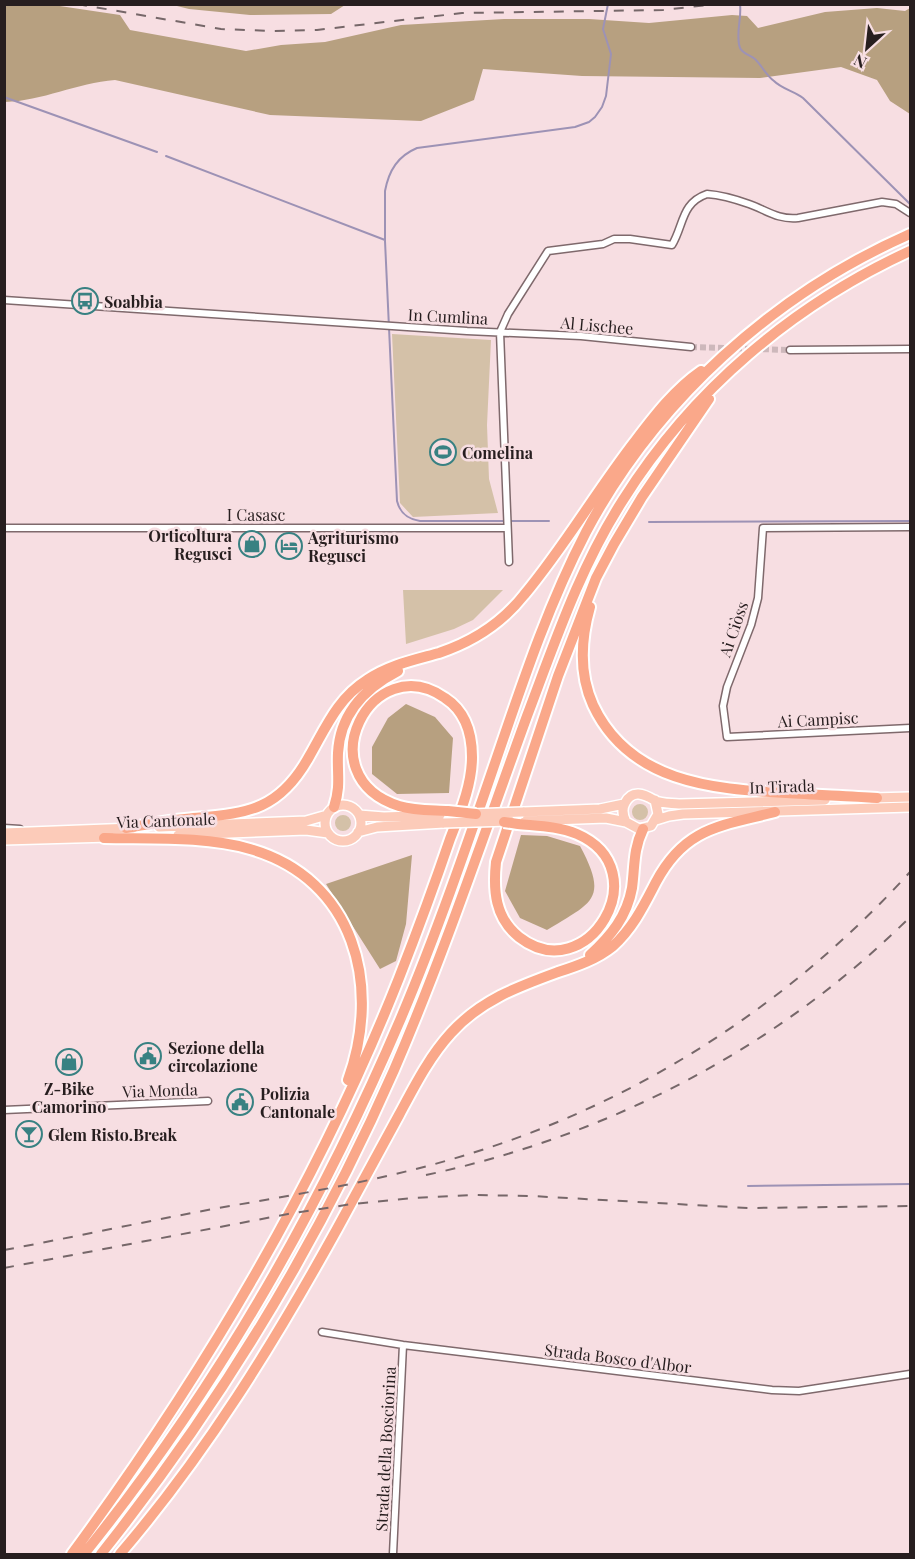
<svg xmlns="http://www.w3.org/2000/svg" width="915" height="1559" font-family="'Playfair Display',serif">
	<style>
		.green { fill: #d4c1a8 }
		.forest { fill: #b7a080 }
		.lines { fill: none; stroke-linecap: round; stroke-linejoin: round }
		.stream { stroke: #9d92b5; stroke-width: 2 }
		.minor-tunnel { stroke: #cdb8bb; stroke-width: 6; stroke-dasharray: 6 3; stroke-linecap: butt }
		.minor-casing { stroke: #7f696c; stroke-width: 9 }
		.primary-casing { stroke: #fff; stroke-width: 12 }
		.motorway-casing { stroke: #fff; stroke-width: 14 }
		.minor { stroke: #fff; stroke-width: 6 }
		.primary { stroke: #fccbb9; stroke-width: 9 }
		.motorway { stroke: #faa88a; stroke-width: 10 }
		.rail { stroke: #766769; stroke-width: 2; stroke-dasharray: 10 10; stroke-linecap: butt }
		.primary-bridge-casing { stroke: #fff; stroke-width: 12; stroke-linecap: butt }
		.motorway-bridge-casing { stroke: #fff; stroke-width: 14; stroke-linecap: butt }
		.primary-bridge { stroke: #fccbb9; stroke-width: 9 }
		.motorway-bridge { stroke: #faa88a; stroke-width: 10 }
		.labels { text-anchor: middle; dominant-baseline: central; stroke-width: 5; stroke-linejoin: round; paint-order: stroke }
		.poi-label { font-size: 16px; font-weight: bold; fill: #271e1f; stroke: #f7dee2; text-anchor: start }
		.street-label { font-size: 16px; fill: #271e1f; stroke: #f7dee2 }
	</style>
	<rect width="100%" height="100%" fill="#f7dee2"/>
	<path class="green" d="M 392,334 L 491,340 L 487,425 L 489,479 L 498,513 L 413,517 L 400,503 Z
		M 403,590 L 503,590 L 473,620 L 454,629 L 406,644 Z
		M632 812a8 8 0 1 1 16 0a8 8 0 1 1-16 0Z
		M335 823a8 8 0 1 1 16 0a8 8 0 1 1-16 0Z"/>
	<path class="forest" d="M 4,5 L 53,5 L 120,15 L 130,30 L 246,51 L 281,45 L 325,42 L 401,25 L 504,19 L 589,19 L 649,23 L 732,15 L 747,16 L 758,28 L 825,12 L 877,8 L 905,11 L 910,8 L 910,114 L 890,101 L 877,80 L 841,67 L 760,78 L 582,76 L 483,69 L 474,100 L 421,121 L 270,115 L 115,80 C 77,83 42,101 5,102 Z
		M 173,5 L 345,5 L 331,14 L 250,15 L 189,9 Z
		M 406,704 L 435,717 L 453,738 L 449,793 L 397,794 L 372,774 L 372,747 L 388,718 Z
		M 521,835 L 547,836 L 580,846 C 609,900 592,902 547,930 L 520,918 L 505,891 Z
		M 412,855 L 406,924 L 396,961 L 380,969 L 326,884 Z"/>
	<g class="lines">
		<path class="stream" d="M 740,4 C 742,19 735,34 740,48 C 743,54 750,55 755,59 C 762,66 766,75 774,81 C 782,89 794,91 803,98 L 910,204
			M 4,97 L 157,152
			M 166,156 L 385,240
			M 549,521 L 420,521 C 407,519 400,513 397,501 L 385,241 L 385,191 C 389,170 398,156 417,148 L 575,127 L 589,122 L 595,117 L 602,107 L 606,96 L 611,54 L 603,29 L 608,4
			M 649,522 L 910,521
			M 748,1186 L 910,1184"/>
		<path class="minor-tunnel" d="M 691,347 L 790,350"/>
		<defs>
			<path id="minor" d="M 4,300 L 467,331 L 581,336 L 691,347
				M 790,350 L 910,349
				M 910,527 L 763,528 L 758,598 L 751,625 L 727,687 L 723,706 L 727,737 L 910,728
				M 4,528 L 507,528
				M 509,562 L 500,332 L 508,314 L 548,251 L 603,244 L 614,239 L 630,239 L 672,245 C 684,225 681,203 707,194 C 721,195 735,199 749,204 C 766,210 778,220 798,218 L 882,202 L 896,204 L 910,213
				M 4,828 L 20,829
				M 4,1110 L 208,1101
				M 322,1332 L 403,1345 L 772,1390 L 799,1391 L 910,1374
				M 393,1554 L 403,1345"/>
			<path id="primary" d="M 872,798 L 910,797
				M 655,800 L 658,814 L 651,826 L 639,829 L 626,822 C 623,816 621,810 625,803 C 632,789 644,794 654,800 C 661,804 671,803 679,804 L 825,800
				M325 823a18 18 0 1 1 36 0a18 18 0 1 1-36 0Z
				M 523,812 L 600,809 L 624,804
				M 359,815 L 384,817 L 440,815
				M 656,820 L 669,816 L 683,814 L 910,807
				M 525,821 L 606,818 L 626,822
				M 159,827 L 306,821 L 327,815
				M 358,832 L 377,827 L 444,823
				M 4,833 L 133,828
				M 178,835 L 306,830 L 328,833
				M 4,840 L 110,837"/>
			<path id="motorway" d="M 590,607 C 581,639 579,674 593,705 C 629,782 711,789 786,793 C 816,795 847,796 877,798
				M 334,807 C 341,786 337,774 338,753 C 340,714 365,688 398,671
				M 518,824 C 538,826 558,826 577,834 C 660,870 587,990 519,937 C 495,918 493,890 496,862 L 558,676 L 596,578 L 614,544 L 642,497 L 709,399
				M 126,828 C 146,825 165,821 185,819 C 244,813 278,814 310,755 C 326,727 338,698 367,680 C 389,665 414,660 439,653 C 472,642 502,623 524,595 C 565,546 597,490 636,440 C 655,415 675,389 701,371
				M 104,838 C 151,839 206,836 250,849 C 355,879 382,986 348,1080
				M 590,955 C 611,936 627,916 632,888 C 635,866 633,850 643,829
				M 72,1554 C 202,1377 318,1183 399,978 C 417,932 434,886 450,839 C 460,813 472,785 472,757 C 472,733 465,711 445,698 C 372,647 305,776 399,806 C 415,811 432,810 448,811
				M 84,1554 C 215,1392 319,1210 401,1018 C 436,935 466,848 495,763 C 522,684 548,605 586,532 C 656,400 774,294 910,234
				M 101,1554 C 219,1406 318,1243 394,1070 C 444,954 484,834 527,716 C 555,642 580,567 623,500 C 692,390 793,305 910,251
				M 120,1554 C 205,1455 274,1343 337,1229 C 358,1191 378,1153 399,1115 C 414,1087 429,1057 451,1033 C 481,1000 517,987 558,972 C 577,966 597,959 613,946 C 633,928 644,905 656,882 C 685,827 721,826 775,812"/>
		</defs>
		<use href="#minor" class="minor-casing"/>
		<use href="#primary" class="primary-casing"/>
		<use href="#motorway" class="motorway-casing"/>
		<use href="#minor" class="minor"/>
		<use href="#primary" class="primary"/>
		<use href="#motorway" class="motorway"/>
		<path class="rail" d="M 77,4 L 221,29 L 274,31 L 317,30 L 462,13 L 663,10 L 717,4
			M 426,1175 C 608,1136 778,1048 910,917
			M 4,1250 C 74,1237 143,1222 213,1209 C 299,1194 386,1180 469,1154 C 639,1102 791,1003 910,872
			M 4,1268 L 288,1214 L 352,1204 L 414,1198 L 474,1195 L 531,1196 L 748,1208 L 910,1206"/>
		<defs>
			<path id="primary-bridge" d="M 471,814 L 523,812
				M 444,823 L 510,821"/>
			<path id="motorway-bridge" d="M 448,811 L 476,814
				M 504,822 L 518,824"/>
		</defs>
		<use href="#primary-bridge" class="primary-bridge-casing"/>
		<use href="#motorway-bridge" class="motorway-bridge-casing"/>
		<use href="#primary-bridge" class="primary-bridge"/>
		<use href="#motorway-bridge" class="motorway-bridge"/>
	</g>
	<defs>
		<symbol id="bus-ring" viewBox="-11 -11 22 22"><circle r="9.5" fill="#f7dee2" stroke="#388182" stroke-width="1.5"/><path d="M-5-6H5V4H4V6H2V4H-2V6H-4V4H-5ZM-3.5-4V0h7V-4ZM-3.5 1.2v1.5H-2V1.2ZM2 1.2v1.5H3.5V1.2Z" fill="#388182"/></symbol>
		<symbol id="stadium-ring" viewBox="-11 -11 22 22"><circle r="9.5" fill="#f7dee2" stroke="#388182" stroke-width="1.5"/><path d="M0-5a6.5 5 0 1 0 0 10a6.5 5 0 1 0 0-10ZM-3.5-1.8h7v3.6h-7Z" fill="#388182"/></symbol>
		<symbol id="shop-ring" viewBox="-11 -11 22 22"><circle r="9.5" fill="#f7dee2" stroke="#388182" stroke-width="1.5"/><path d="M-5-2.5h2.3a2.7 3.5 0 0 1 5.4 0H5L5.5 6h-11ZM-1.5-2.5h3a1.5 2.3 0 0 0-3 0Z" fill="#388182"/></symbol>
		<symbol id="hotel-ring" viewBox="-11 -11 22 22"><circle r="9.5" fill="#f7dee2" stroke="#388182" stroke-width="1.5"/><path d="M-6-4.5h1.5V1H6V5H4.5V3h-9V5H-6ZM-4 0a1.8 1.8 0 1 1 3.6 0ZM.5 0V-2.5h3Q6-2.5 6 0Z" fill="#388182"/></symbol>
		<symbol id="civic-ring" viewBox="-11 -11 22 22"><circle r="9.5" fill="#f7dee2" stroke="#388182" stroke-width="1.5"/><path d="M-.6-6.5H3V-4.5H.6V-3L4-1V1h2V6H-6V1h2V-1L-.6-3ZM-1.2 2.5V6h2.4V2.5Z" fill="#388182"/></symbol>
		<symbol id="bar-ring" viewBox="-11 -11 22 22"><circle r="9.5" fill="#f7dee2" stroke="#388182" stroke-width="1.5"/><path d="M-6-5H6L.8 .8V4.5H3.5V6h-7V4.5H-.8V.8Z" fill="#388182"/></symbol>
	</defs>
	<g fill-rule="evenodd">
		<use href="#bus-ring" x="70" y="286" width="30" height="30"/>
		<use href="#stadium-ring" x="428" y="437" width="30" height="30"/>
		<use href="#shop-ring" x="237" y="529" width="30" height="30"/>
		<use href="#hotel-ring" x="274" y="531" width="30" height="30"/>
		<use href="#civic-ring" x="133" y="1041" width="30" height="30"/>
		<use href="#shop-ring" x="54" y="1047" width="30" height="30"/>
		<use href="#civic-ring" x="225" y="1087" width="30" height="30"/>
		<use href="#bar-ring" x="14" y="1119" width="30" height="30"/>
	</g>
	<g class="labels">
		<g class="poi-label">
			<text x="104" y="301">Soabbia</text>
			<text x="462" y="452">Comelina</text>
			<text x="232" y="535" text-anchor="end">Orticoltura<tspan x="232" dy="18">Regusci</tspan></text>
			<text x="308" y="537">Agriturismo<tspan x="308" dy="18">Regusci</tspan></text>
			<text x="168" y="1047">Sezione della<tspan x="168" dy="18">circolazione</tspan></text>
			<text x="69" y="1088" text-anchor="middle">Z-Bike<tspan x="69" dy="18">Camorino</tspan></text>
			<text x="260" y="1093">Polizia<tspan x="260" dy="18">Cantonale</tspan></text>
			<text x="48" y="1134">Glem Risto.Break</text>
		</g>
		<g class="street-label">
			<text transform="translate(448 316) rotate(3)">In Cumlina</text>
			<text transform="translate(597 325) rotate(5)">Al Lischee</text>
			<text x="256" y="514">I Casasc</text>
			<text transform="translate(733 629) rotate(-71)">Ai Ciòss</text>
			<text transform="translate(818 719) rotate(-3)">Ai Campisc</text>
			<text transform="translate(782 786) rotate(-2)">In Tirada</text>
			<text transform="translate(166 820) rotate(-2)">Via Cantonale</text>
			<text transform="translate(160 1090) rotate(-2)">Via Monda</text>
			<text transform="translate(618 1358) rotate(7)">Strada Bosco d'Albor</text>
			<text transform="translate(385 1449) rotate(-87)">Strada della Bosciorina</text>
		</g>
	</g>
	<rect width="915" height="1559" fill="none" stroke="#271e1f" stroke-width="12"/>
	<g transform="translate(867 48) rotate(207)" stroke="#f7dee2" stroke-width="4.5" paint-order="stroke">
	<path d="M0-4.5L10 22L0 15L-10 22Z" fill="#271e1f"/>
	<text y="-9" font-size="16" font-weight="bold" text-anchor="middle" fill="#271e1f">N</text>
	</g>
</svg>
